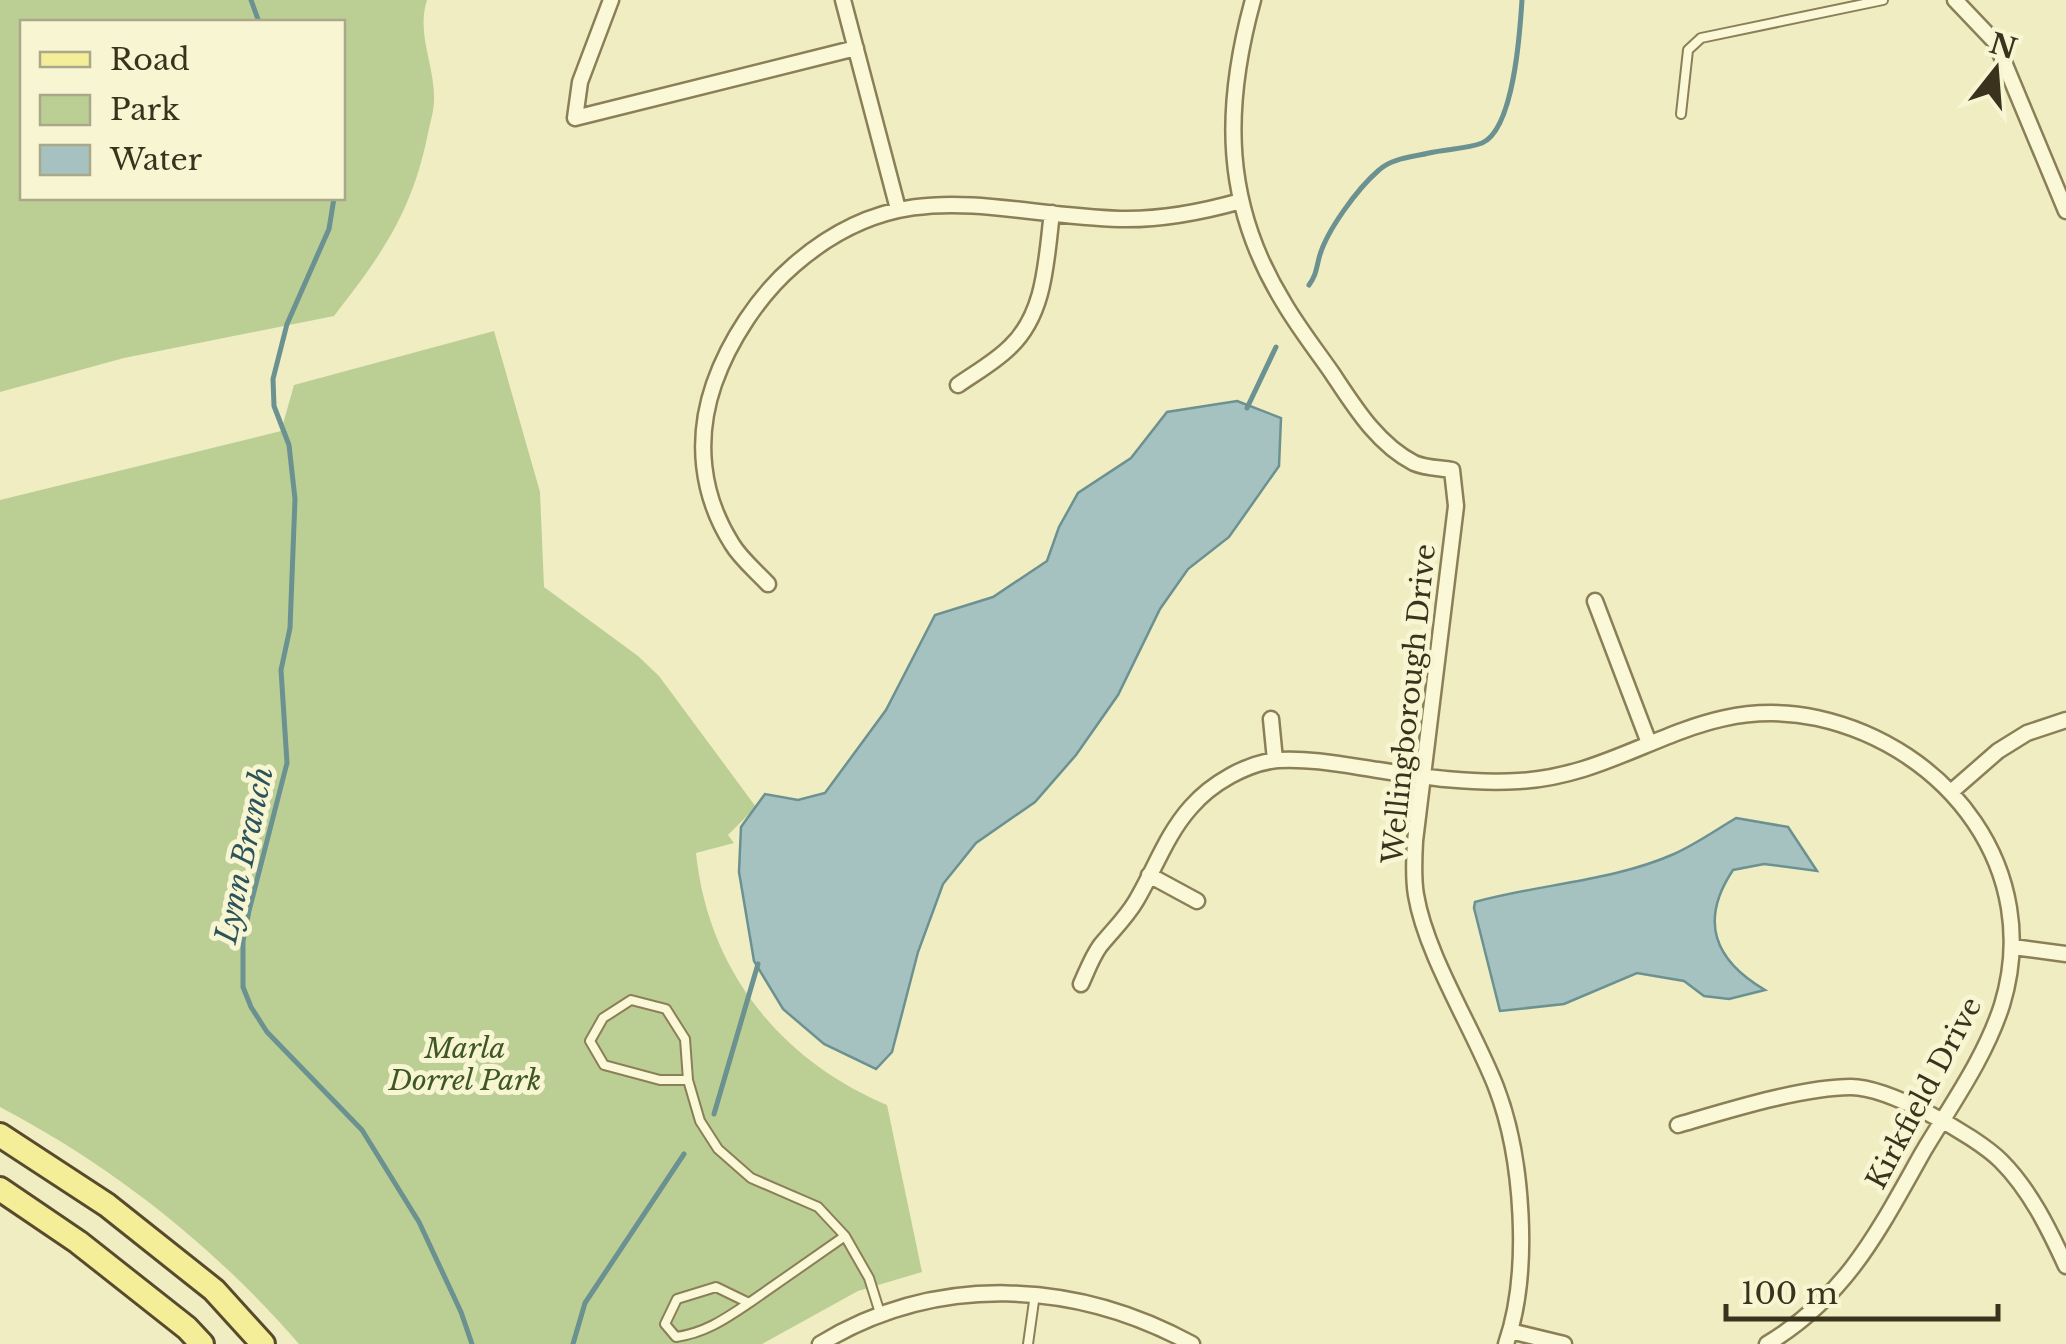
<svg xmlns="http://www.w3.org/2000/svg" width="2066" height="1344" font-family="'Libre Baskerville',serif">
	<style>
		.green { fill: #bbcf95; fill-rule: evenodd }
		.water { fill: #a5c2c1; stroke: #6b9191; stroke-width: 2.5 }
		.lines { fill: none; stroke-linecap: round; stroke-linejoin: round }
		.stream { stroke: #6b9191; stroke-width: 5 }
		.service-casing { stroke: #8b7f58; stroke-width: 12 }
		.minor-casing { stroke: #8b7f58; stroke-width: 19 }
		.primary-casing { stroke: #584b2d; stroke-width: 28 }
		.service { stroke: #faf8d6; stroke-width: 8 }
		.minor { stroke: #faf8d6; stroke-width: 14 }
		.primary { stroke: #f5ee98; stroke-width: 22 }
		.labels { text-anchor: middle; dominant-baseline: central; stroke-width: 10; stroke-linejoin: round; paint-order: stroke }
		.street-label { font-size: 28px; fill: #3a321d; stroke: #f7f5d2 }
		.park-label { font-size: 28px; font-style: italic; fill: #3e5723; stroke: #f7f5d2 }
		.water-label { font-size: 30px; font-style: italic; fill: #2c525a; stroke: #f7f5d2 }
	</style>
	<rect width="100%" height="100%" fill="#f0edc2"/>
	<path class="green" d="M 0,0 L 427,0 C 416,34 435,65 434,100 C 434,112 429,126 427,138 C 411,214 380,257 334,316 L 124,358 L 0,392 ZM 22,22 L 342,22 L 342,198 L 22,198 Z
		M 494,331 L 540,492 L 544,587 L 638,656 L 659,676 L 756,807 L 728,835 L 734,843 L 696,853 C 708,970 780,1060 887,1105 L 922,1272 L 858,1291 L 762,1344 L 299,1344 C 215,1247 114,1167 0,1107 L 0,500 L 281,431 L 294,385 Z"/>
	<path class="water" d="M 1237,401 L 1281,418 L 1279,466 L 1229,537 L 1188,569 L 1160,609 L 1118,695 L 1076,755 L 1035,802 L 976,843 L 943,884 L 918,952 L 892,1052 L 876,1069 L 824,1044 L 783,1009 L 754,961 L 739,872 L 741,827 L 765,794 L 798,800 L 825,793 L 886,710 L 935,615 L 993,597 L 1047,561 L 1059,527 L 1078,493 L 1131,458 L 1167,412 Z
		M 1736,818 L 1788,827 L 1817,871 L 1764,864 L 1733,870 C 1699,921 1714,960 1765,990 L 1729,999 L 1704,996 L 1684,981 L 1637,973 L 1564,1004 L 1500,1011 L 1474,908 L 1475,902 C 1540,884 1613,881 1674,854 C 1696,844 1716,830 1736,818 Z"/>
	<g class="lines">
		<path class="stream" d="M 251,0 L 259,22
			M 334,198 L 329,229 L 287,324 L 273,379 L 274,406 L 289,445 L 295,499 L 290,628 L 281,670 L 287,763 L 249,911 L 243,941 L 243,987 L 251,1007 L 267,1032 L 362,1130 L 419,1222 L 461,1312 L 472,1344
			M 1309,285 C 1316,275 1316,270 1319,258 C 1326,231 1358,188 1379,170 C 1392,158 1413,157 1429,153 C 1445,149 1467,149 1482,143 C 1514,129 1520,32 1522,0
			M 1247,408 L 1276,347
			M 714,1114 L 758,964
			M 573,1344 L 585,1303 L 684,1154"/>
		<defs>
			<path id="service" d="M 1681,114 L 1688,50 L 1701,38 L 1883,0
				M 688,1080 L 660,1080 L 604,1065 L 590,1041 L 603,1018 L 631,1000 L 666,1009 L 685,1039 L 688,1080 L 700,1121 L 718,1149 L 751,1178 L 818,1207 L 845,1236 L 869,1278 L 880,1313
				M 749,1303 C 725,1319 705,1333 676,1337 L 665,1324 L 677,1299 L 716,1287 L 749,1303 L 845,1236
				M 1028,1344 L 1035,1294"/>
			<path id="minor" d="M 611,0 L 580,82 L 575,118 L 856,48
				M 843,0 L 898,209
				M 1253,0 C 1223,109 1223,204 1284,303 C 1298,327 1316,350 1332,373 C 1354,406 1377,444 1414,463 C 1425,468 1440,468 1452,470 L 1456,506 L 1415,841 C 1414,859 1413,878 1416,895 C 1426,955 1473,1028 1496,1087 C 1523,1157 1531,1272 1506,1344
				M 1955,0 L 1996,43 L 2066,211
				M 958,385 C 975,373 995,362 1010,347 C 1046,313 1046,259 1052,213
				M 768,584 C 756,571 741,559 732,544 C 701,495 695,439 714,384 C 729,341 759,295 794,265 C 903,170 994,215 1120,219 C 1161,220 1202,212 1241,201
				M 1595,601 L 1649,743
				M 1271,719 L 1275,760
				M 1951,792 L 1998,751 L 2027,733 L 2066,720
				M 1149,875 L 1197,901
				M 2013,947 L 2066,954
				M 1081,984 C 1087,971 1092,957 1100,946 C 1112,931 1126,918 1136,901 C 1155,869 1166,835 1191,807 C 1211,784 1246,763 1278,760 C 1311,758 1345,765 1378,770 C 1424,777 1472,784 1519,781 C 1630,775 1697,692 1817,718 C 1949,747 2043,871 2002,1005 C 1985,1058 1951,1105 1923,1152 C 1879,1230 1847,1296 1767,1344
				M 1678,1125 C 1726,1111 1802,1087 1851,1087 C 1888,1087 1975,1135 2001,1161 C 2030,1190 2049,1229 2066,1266
				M 1510,1331 L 1564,1344
				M 820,1344 C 937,1273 1075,1280 1192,1344"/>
			<path id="primary" d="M 0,1135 L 107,1205 L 214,1290 L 263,1344
				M 0,1189 L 78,1242 L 187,1328 L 202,1344"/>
		</defs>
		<use href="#service" class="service-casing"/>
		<use href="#minor" class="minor-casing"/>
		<use href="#primary" class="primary-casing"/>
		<use href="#service" class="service"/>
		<use href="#minor" class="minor"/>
		<use href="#primary" class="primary"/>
	</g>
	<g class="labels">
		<g class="street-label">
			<text transform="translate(1409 704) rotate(-84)">Wellingborough Drive</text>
			<text transform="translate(1924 1093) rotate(-62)">Kirkfield Drive</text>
		</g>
		<g class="park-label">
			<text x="465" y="1048">Marla<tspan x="465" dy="32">Dorrel Park</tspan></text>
		</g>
		<g class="water-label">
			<text transform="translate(244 855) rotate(-78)">Lynn Branch</text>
		</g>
	</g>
	<rect x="20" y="20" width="325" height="180" fill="#f7f5d2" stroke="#aba78a" stroke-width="2.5"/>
	<rect x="40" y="52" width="50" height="15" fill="#f5ee98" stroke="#aba78a" stroke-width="2.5"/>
	<text x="110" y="70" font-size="30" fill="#3a321d">Road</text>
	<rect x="40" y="95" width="50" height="30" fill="#bbcf95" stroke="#aba78a" stroke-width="2.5"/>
	<text x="110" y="120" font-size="30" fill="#3a321d">Park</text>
	<rect x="40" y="145" width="50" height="30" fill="#a5c2c1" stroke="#aba78a" stroke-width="2.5"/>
	<text x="110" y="170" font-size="30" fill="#3a321d">Water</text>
	<g transform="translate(1996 70) rotate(17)" stroke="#f7f5d2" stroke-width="8" paint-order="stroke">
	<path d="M0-8L18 38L0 25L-18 38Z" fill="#3a321d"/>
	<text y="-15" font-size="28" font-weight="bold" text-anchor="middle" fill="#3a321d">N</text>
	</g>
	<path d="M1726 1304v15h272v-15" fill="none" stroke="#3a321d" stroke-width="5"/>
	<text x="1741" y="1304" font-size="30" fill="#3a321d" stroke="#f7f5d2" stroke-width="8" paint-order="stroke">100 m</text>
</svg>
